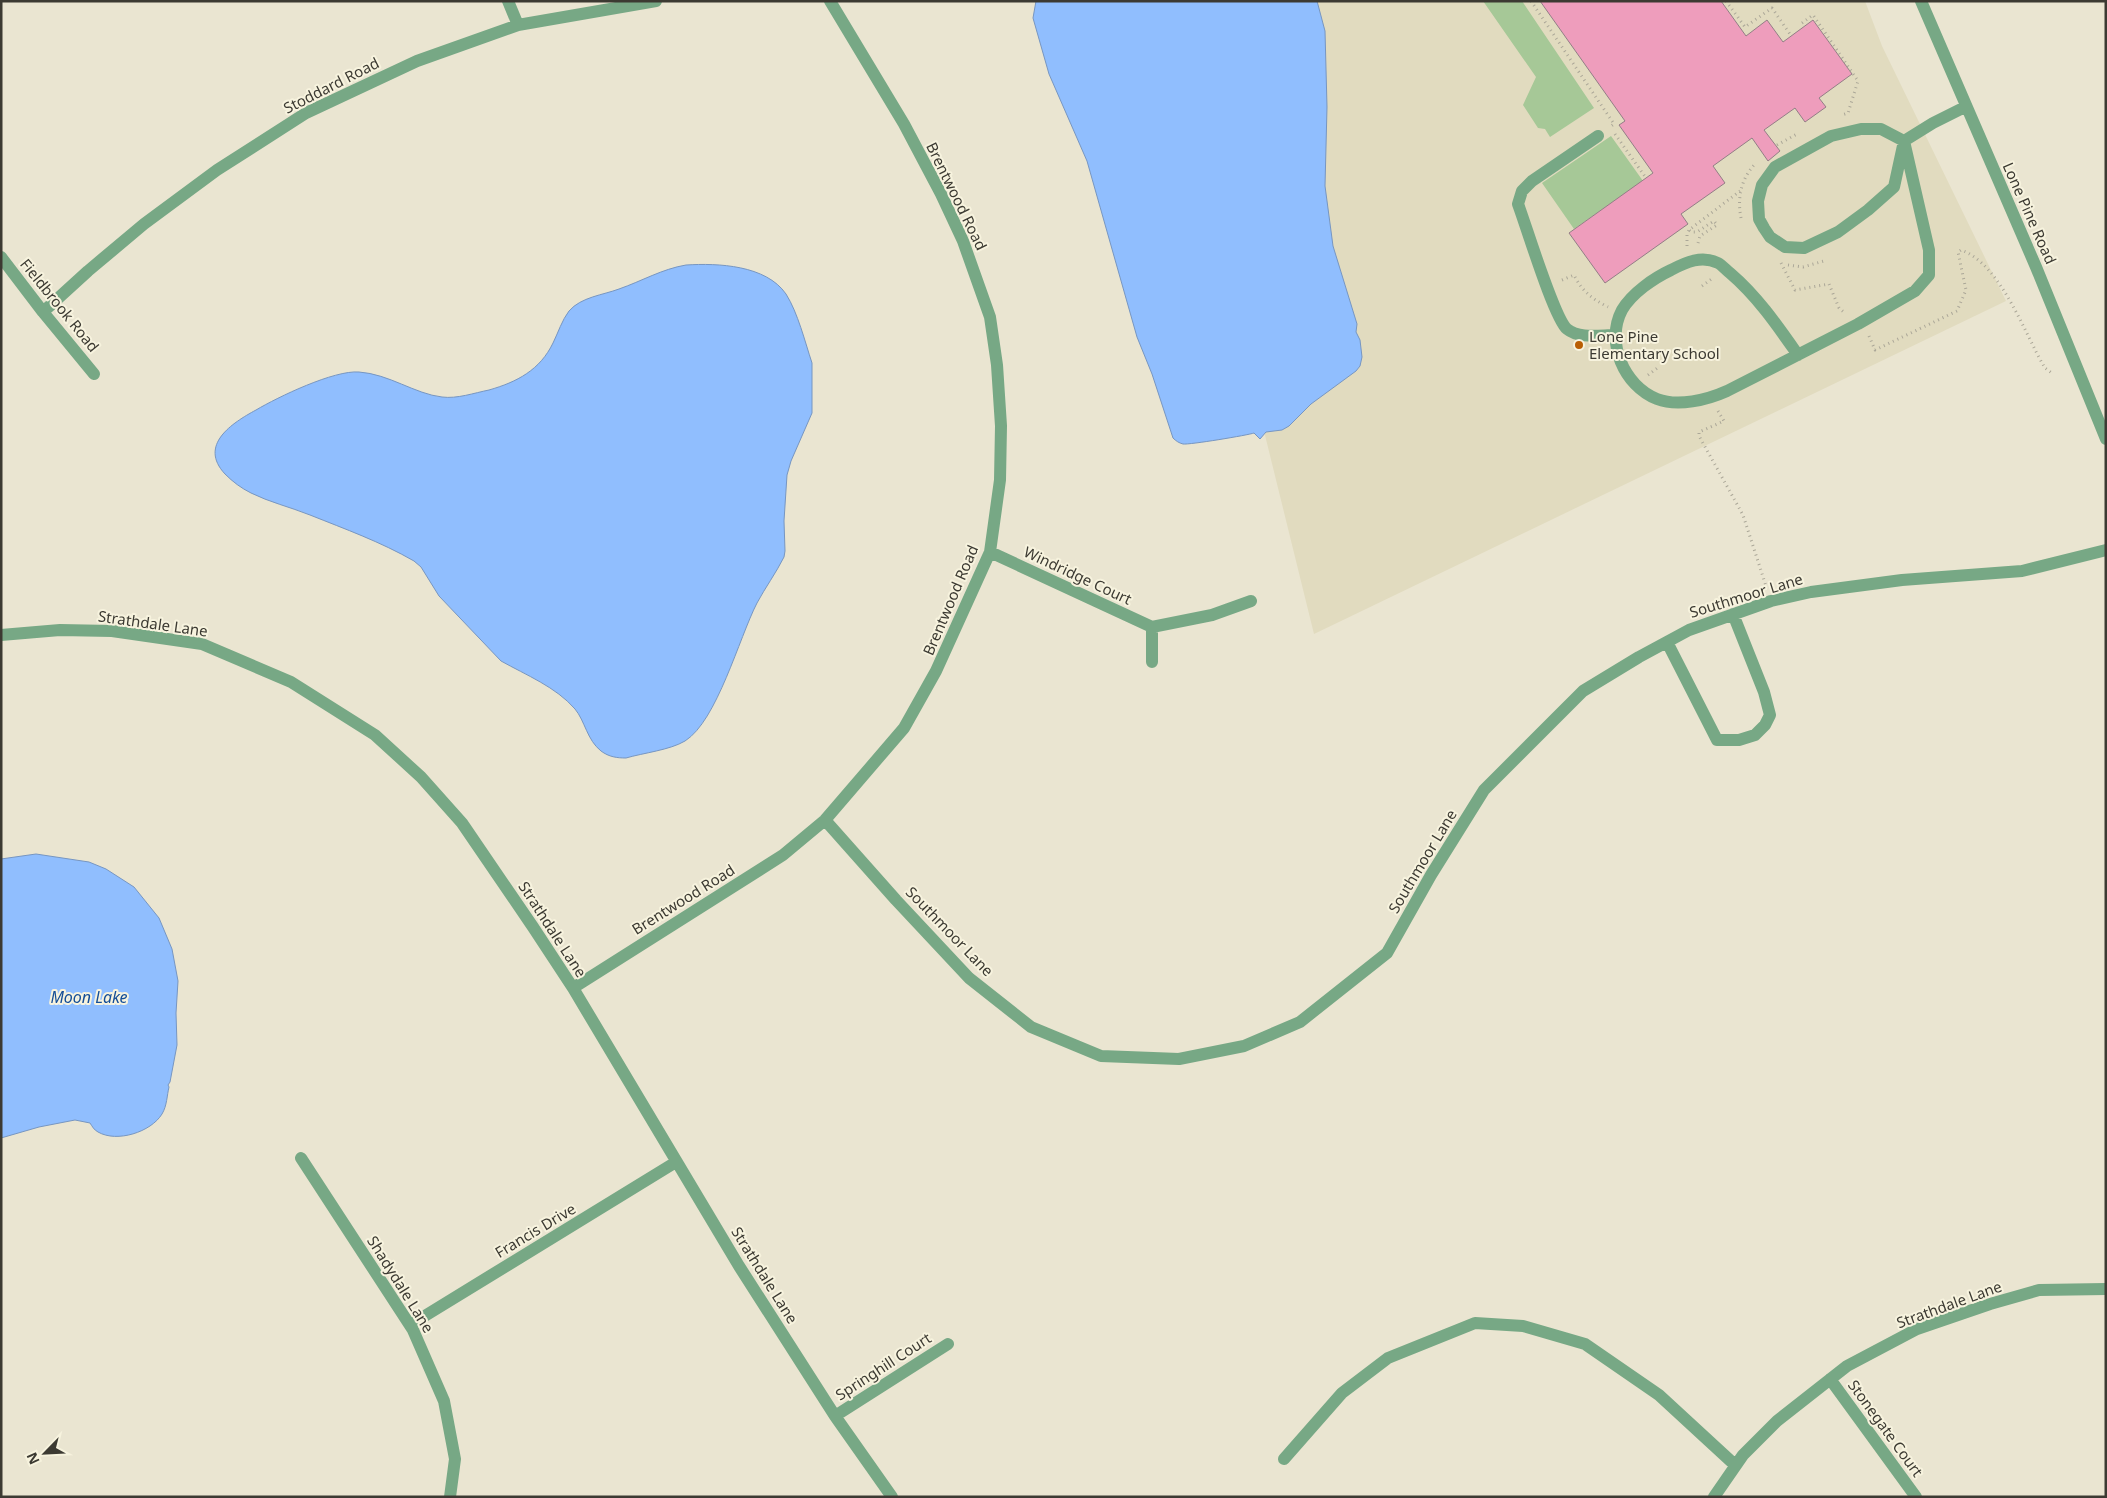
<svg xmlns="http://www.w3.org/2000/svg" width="2107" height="1498" font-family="'Noto Sans',sans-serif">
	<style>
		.built { fill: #e1dbbf }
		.green { fill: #a6c897 }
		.water { fill: #90befe; stroke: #7796c1 }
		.building { fill: #ee9dbc; stroke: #937e86 }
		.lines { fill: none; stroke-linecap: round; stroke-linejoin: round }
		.path { stroke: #aba798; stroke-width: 3; stroke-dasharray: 1 4; stroke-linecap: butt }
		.minor { stroke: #77a885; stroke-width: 12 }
		.poi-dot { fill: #b95e03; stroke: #f7f3de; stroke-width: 2 }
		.labels { text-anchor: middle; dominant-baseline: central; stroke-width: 4; stroke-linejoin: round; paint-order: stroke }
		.street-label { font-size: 15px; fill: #3c3a32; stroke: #f7f3de }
		.poi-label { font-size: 15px; fill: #3c3a32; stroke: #f7f3de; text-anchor: start }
		.water-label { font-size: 16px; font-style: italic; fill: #144e97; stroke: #f7f3de }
	</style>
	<rect width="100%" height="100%" fill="#eae5d1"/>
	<path class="built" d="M 1158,1 L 1865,1 L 1882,46 L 2006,301 L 1314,634 Z"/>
	<path class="green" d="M 1483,1 L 1522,1 L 1594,108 L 1550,137 L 1545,129 L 1538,128 L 1523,105 L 1536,77 Z
		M 1611,136 L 1643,181 L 1574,229 L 1542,183 Z"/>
	<path class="water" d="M 1036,1 L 1317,1 L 1325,31 L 1327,107 L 1325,186 L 1333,246 L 1357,324 L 1356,332 L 1360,340 L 1362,357 L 1360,366 L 1356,371 L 1311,404 L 1289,426 L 1282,430 L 1266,432 L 1260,439 L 1254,433 C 1249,435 1189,445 1183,444 C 1179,443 1176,441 1173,438 L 1152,374 L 1137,337 L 1087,161 L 1049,74 L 1033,18 Z
		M 686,265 C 718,263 766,265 786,294 C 798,313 805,342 812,363 L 812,413 L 791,461 L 787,475 L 784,521 L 785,551 L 784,557 C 776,573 765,588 757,603 C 739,638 717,721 685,741 C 670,750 643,753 626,758 C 617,758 609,757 601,751 C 587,740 585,721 575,709 C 556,687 526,675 501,661 L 439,596 L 421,567 L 414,561 C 381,542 345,529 310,515 C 290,507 269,502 251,493 C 241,488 233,482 225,474 C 198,445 232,423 256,410 C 278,397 334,370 359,372 C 389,374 415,394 442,397 C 457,399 474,393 489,390 C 517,382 540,370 553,343 C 558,333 562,320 569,311 C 581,297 603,295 619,289 C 642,281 662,269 686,265 Z
		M 36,854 L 89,862 L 106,869 L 134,887 L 159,918 L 172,949 L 178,981 L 176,1013 L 177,1045 L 170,1082 L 168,1085 L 169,1087 C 167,1095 167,1106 162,1114 C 151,1132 117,1143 98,1132 C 94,1130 92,1126 90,1123 L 75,1120 L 39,1127 L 1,1138 L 1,859 Z"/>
	<path class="building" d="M 1540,1 L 1721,1 L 1746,36 L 1767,20 L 1783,42 L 1813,20 L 1852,74 L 1819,98 L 1826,107 L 1805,122 L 1795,108 L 1764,130 L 1780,151 L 1768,161 L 1752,138 L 1713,166 L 1725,183 L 1681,214 L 1688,224 L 1605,283 L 1569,233 L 1653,173 L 1619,125 L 1625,121 Z"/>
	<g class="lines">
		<path class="path" d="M 1531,1 L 1614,124 L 1610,127
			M 1726,1 L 1745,27 L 1772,8 L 1790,34
			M 1802,23 L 1813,15 L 1858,81 L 1848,113 L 1842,115
			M 1615,134 L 1646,178
			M 1777,145 L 1797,134
			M 1741,218 C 1737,198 1741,178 1756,163
			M 1698,243 L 1700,236 L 1717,225 L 1714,221 L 1697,232 L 1691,232 L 1689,230 L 1740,191
			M 1687,246 L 1687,235 L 1689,230
			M 1781,263 L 1795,290 L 1829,284 L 1839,308 L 1845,313
			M 1788,265 L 1803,267 L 1824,261
			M 1562,280 L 1574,275 C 1582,291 1592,299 1608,307
			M 1702,286 L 1713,278
			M 1869,336 L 1875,350 L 1957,311 L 1966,290 L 1958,252 L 1961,250 C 2001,264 2024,333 2045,368 L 2053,374
			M 1648,375 L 1660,366
			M 1718,411 L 1724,421 L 1699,432 L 1699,436 L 1743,515 L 1766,586"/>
		<path class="minor" d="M 508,1 L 518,25
			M 1921,1 L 2036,267 L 2106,439
			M 1598,136 L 1532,181 L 1522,191 L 1518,204 C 1526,225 1554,318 1567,329 C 1579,339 1600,335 1615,335
			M 1,257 L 43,312 L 94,374
			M 43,312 L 88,271 L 144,224 L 217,170 L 306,113 L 417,61 L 518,25 L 656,1
			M 1798,355 C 1777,325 1757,296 1730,273 C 1726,270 1722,265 1718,263 C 1702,255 1686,262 1671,270 C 1654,278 1632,293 1622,310 C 1605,342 1624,386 1657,399 C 1678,407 1707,400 1727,391 L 1858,324 L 1915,291 L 1929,275 L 1929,250 L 1904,141 L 1881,129 L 1861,129 L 1831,136 L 1775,167 L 1762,185 L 1758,201 L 1759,219 L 1764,228 L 1770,237 L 1785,247 L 1804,248 L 1838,232 L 1868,210 L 1894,187 L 1904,141 L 1933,123 L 1965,107
			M 990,552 L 1152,627 L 1212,615 L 1251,601
			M 1152,627 L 1152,662
			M 1,635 L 60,630 L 112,631 L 202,644 L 291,682 L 375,735 L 421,777 L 462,823 L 533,927 L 573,988 L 739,1266 L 835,1416 L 892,1497
			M 1667,642 L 1717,740 L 1739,740 L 1755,735 L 1765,725 L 1770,715 L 1764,692 L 1733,614
			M 825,820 L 896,900 L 969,978 L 1031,1027 L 1101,1056 L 1179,1059 L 1244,1046 L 1300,1022 L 1387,953 L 1431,875 L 1484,790 L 1583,691 L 1639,657 L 1689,630 L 1771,601 L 1811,592 L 1902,580 L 2022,571 L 2106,550
			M 573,988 L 783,855 L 825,820 L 904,728 L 936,671 L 990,552 L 1000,480 L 1001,426 L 997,365 L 990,317 L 963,241 L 941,194 L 904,124 L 830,1
			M 301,1158 L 413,1330 L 444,1401 L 455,1459 L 450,1497
			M 410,1325 L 676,1162
			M 1830,1379 L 1916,1497
			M 835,1416 L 948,1344
			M 1284,1459 L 1342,1393 L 1388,1358 L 1475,1323 L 1523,1326 L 1585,1344 L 1659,1395 L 1735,1465
			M 1714,1497 L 1743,1455 L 1777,1421 L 1847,1366 L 1917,1329 L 1990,1304 L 2039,1290 L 2106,1289"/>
	</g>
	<circle class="poi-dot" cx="1579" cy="345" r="5"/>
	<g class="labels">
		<g class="street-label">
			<text transform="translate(331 85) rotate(-27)">Stoddard Road</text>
			<text transform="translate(957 196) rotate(64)">Brentwood Road</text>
			<text transform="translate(2030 213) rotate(66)">Lone Pine Road</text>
			<text transform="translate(60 305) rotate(51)">Fieldbrook Road</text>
			<text transform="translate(1078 575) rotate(25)">Windridge Court</text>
			<text transform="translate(1746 595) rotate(-17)">Southmoor Lane</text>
			<text transform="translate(950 600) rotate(-67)">Brentwood Road</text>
			<text transform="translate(153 623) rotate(8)">Strathdale Lane</text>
			<text transform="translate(1422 861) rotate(-59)">Southmoor Lane</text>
			<text transform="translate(683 899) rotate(-32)">Brentwood Road</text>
			<text transform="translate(553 929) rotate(57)">Strathdale Lane</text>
			<text transform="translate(950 931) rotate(46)">Southmoor Lane</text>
			<text transform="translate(535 1230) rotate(-31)">Francis Drive</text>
			<text transform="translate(765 1275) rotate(58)">Strathdale Lane</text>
			<text transform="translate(401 1284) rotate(58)">Shadydale Lane</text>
			<text transform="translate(1949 1304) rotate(-20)">Strathdale Lane</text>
			<text transform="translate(883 1366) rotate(-33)">Springhill Court</text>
			<text transform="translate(1886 1428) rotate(54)">Stonegate Court</text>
		</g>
		<g class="poi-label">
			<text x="1589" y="336">Lone Pine<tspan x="1589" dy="17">Elementary School</tspan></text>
		</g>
		<g class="water-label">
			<text x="89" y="997">Moon Lake</text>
		</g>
	</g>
	<rect width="2107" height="1498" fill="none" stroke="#3c3a32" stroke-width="5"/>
	<g transform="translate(45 1453) rotate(246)" stroke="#f7f3de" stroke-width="4" paint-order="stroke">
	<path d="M0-4L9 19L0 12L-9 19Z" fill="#3c3a32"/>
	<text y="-8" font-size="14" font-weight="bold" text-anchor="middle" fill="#3c3a32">N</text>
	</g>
</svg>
